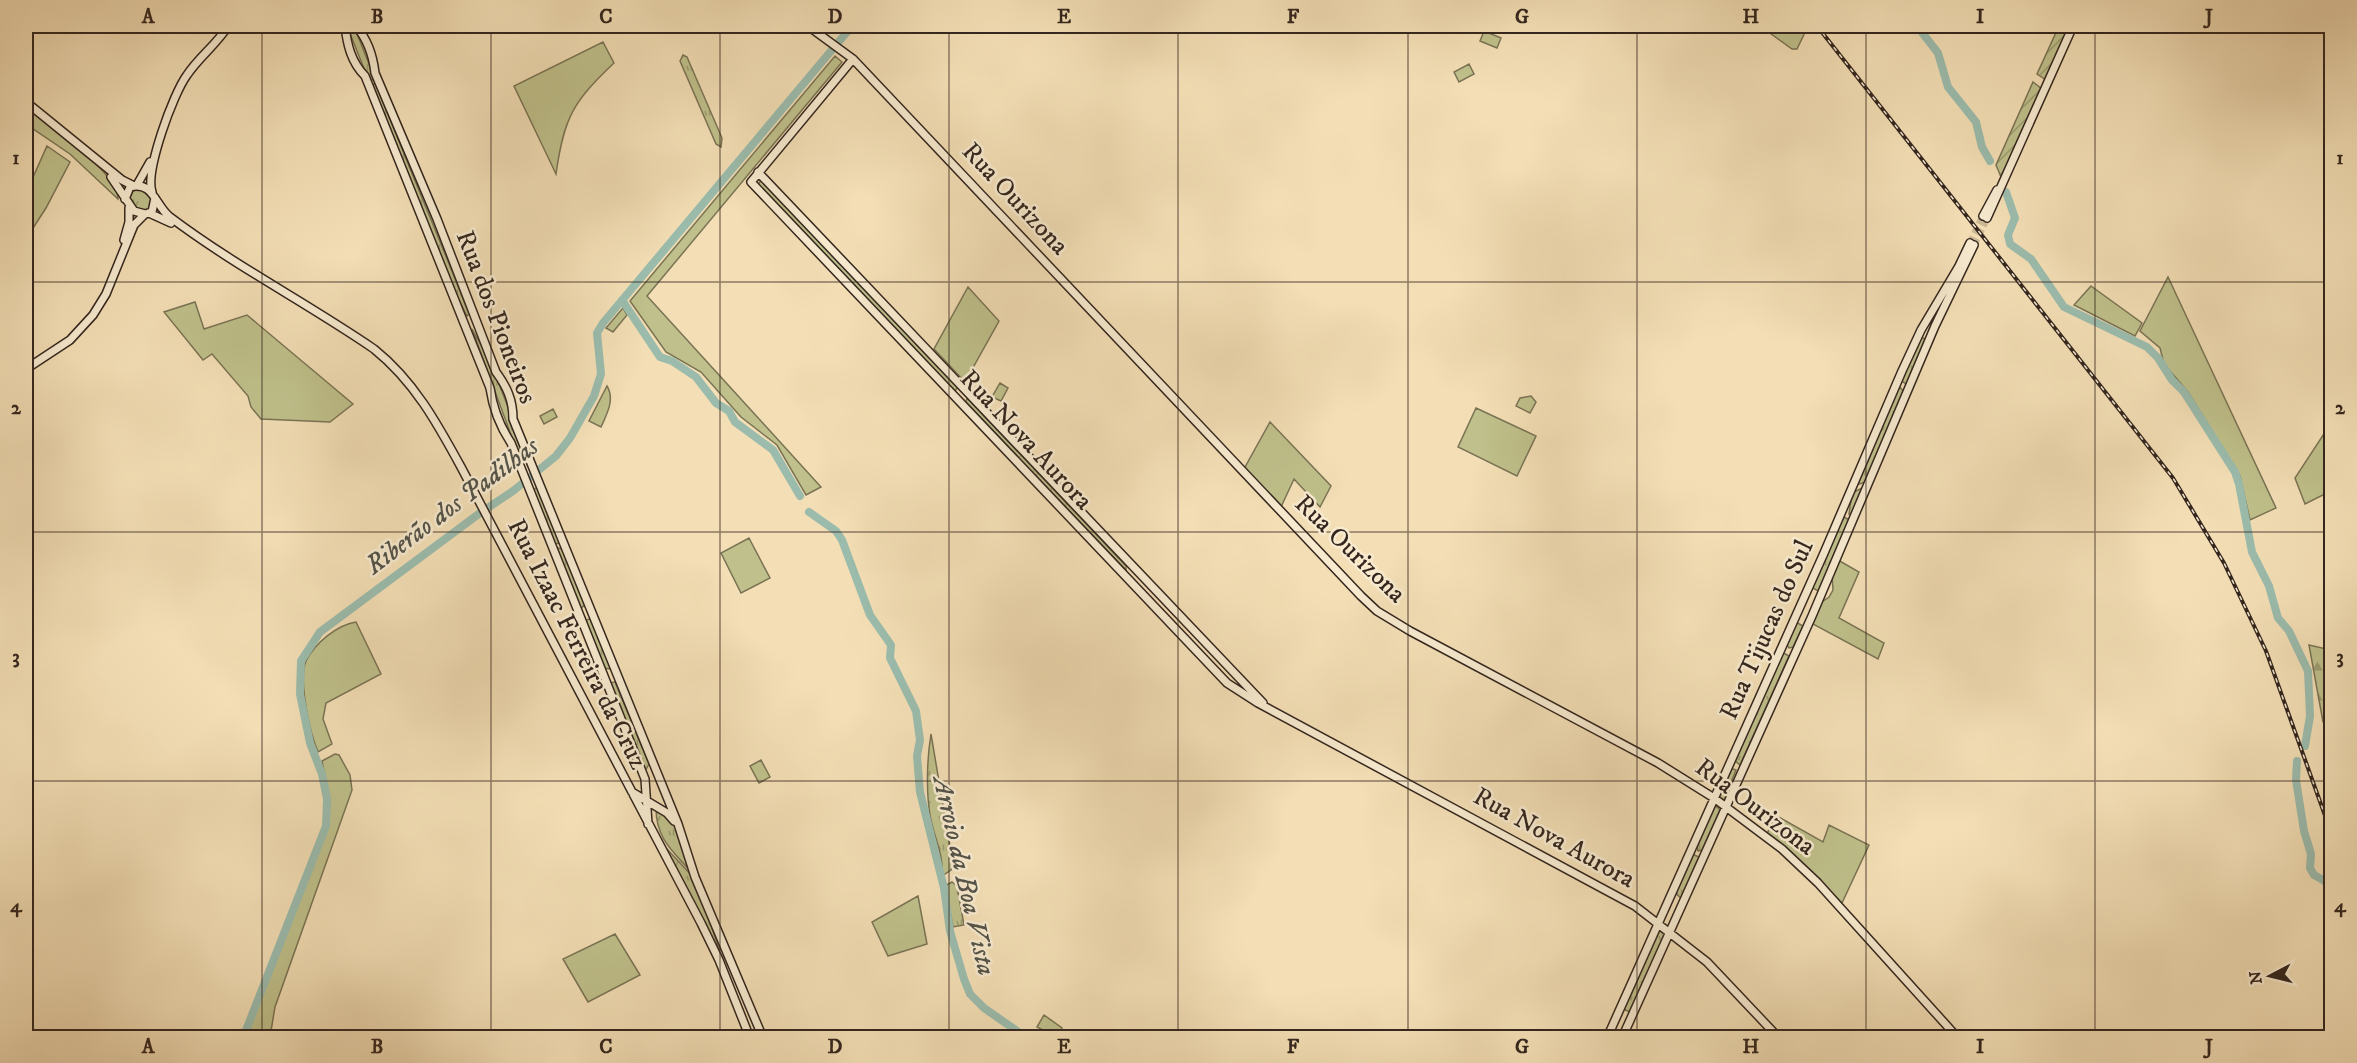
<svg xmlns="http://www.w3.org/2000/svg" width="2357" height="1063" font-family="'IM FELL DW Pica',serif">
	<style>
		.grass { fill: url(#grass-tufts); stroke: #7a7354; stroke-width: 1.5 }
		.forest { fill: url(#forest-firs); stroke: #7a7354; stroke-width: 1.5 }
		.park { fill: #bfc08b; stroke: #7a7354; stroke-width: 1.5 }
		.garden { fill: url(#garden-furrows); stroke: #7a7354; stroke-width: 1.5 }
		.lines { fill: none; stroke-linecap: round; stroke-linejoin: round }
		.river { stroke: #9bbcad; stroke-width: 8 }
		.secondary-tunnel { stroke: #cdb997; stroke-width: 7; stroke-dasharray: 7 3.5; stroke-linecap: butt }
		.secondary-casing { stroke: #34261e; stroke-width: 10 }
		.secondary { stroke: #f7eacf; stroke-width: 7 }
		.rail-casing { stroke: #34261e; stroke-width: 4 }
		.rail { stroke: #f7eacf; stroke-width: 1.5; stroke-dasharray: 4.5; stroke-linecap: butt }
		.grid { fill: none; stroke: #34261e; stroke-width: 1.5; stroke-opacity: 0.55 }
		.labels { text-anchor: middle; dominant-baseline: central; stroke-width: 5; stroke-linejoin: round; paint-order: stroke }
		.street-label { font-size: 26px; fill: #34261e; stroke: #f7eacf }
		.water-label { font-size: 27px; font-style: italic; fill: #535349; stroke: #f7eacf }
		.neatline { fill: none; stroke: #34261e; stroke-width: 2 }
		.grid-label { font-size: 20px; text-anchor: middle; font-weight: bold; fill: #34261e }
	</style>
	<defs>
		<pattern id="grass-tufts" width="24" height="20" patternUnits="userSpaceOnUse" patternTransform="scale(1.5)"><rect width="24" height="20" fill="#bfc08b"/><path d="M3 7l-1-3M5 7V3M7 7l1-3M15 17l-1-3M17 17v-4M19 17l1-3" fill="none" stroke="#9c9c71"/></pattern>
		<pattern id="forest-firs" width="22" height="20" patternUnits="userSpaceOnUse" patternTransform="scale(1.5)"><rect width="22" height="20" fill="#bfc08b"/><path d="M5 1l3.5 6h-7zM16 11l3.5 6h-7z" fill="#9c9c71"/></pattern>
		<pattern id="garden-furrows" width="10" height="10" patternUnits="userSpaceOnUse" patternTransform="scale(1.5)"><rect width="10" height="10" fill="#bfc08b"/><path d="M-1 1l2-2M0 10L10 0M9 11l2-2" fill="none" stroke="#9c9c71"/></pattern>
	</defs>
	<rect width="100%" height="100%" fill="#f3deb5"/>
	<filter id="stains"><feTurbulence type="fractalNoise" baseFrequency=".00333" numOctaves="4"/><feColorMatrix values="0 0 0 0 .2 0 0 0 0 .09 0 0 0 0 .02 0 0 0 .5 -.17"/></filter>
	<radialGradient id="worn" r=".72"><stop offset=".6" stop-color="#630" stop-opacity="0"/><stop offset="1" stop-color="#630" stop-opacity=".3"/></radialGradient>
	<path class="grass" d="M 347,26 L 354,26 L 375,79 L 369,81 Z
		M 683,55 L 687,57 L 722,138 L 721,147 L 716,144 L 680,61 Z
		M 373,84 L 376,84 C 406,161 439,237 469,314 L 467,316 L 451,284 L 371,86 Z
		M 141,188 L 152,197 L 151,209 C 142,214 136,209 129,204 L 128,193 Z
		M 472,329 L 490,361 L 528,458 L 521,462 Z
		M 1921,337 L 1927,340 L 1908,385 L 1901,381 Z
		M 1899,386 L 1903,391 L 1899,407 L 1866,482 L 1856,485 Z
		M 967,398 L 1126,566 L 1126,570 L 966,402 Z
		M 539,486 L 561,543 L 553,544 L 532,491 Z
		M 1862,488 L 1864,489 L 1852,514 L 1849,514 L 1852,493 Z
		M 1842,516 L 1850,520 L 1818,591 L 1811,587 Z
		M 555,547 L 562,549 L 586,605 L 579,609 Z
		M 592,618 L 612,669 L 603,668 L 584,621 Z
		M 1796,622 L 1803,626 L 1793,647 L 1789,648 L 1787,645 Z
		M 1782,652 L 1789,656 L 1740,765 L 1734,760 Z
		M 615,682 L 649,764 L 644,773 L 608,683 Z
		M 931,734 L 953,864 L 951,870 L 942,876 C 944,854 933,835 930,815 C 926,791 927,758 931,734 Z
		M 1730,768 L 1736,770 L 1724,801 L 1718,796 Z
		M 1715,805 L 1720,810 L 1702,850 L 1698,851 L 1697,847 Z
		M 656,808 L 677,825 L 693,874 C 674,852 656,840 656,808 Z
		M 666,848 L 694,878 L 720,951 L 683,890 Z
		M 1692,854 L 1699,857 L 1681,898 L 1675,893 Z
		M 952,882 L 957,886 L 964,925 L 953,927 L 945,886 Z
		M 1659,928 L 1666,933 L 1630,1012 L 1623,1009 Z"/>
	<path class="forest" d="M 2309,645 L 2331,650 L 2331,725 L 2323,722 Z"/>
	<path class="park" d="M 1760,26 L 1808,26 L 1797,49 L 1792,49 Z
		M 1484,31 L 1501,38 L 1497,48 L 1480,41 Z
		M 603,42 L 614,63 C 573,102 564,117 556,174 L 514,86 Z
		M 835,56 L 842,62 L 647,296 L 821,487 L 806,495 L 777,445 L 741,417 L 701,372 L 666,352 L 630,301 Z
		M 1469,64 L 1474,74 L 1459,82 L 1454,72 Z
		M 26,107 C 48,124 118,172 118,199 L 70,154 L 26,124 Z
		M 47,146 L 70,162 L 46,208 L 26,239 L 26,193 Z
		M 761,180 L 959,386 L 954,392 L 758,185 Z
		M 2168,277 L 2276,508 L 2250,520 L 2240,476 L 2188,392 L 2164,364 L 2160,348 L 2140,331 Z
		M 2091,286 L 2142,323 L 2135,336 L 2074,305 Z
		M 968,287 L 999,321 L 965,382 L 934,349 Z
		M 195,302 L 204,329 L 247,315 L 353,404 L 330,422 L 261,419 L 251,407 L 248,396 L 212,354 L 203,360 L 164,312 Z
		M 1000,383 L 1008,388 L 1001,401 L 992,397 Z
		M 607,386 C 615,399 607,414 601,427 L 589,421 Z
		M 1531,396 L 1536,402 L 1530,413 L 1516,406 L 1520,398 Z
		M 1476,408 L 1536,436 L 1517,476 L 1458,447 Z
		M 553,409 L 557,417 L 544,424 L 540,416 Z
		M 1270,422 L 1331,486 L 1320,507 L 1294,479 L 1281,507 L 1244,469 Z
		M 2331,423 L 2331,491 L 2305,504 L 2295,478 Z
		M 749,538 L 770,578 L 741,593 L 721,553 Z
		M 1838,560 L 1859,572 L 1839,618 L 1884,643 L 1878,659 L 1811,623 L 1819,604 L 1829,597 L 1833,590 L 1832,575 Z
		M 356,622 L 381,674 L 326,703 L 323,719 L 332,744 L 318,752 C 310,733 298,680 306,661 C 315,643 337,625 356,622 Z
		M 335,754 L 339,755 L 350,775 L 352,790 L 275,1007 L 270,1037 L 246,1037 L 327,830 L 330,801 L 322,761 Z
		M 761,760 L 770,777 L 759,783 L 750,766 Z
		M 1775,815 L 1823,842 L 1829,825 L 1869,845 L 1842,903 L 1767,834 Z
		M 918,896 L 927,944 L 888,956 L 872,922 Z
		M 615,934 L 640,975 L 588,1002 L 563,959 Z
		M 1044,1015 L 1062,1028 L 1056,1037 L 1037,1027 Z"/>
	<path class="garden" d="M 2059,26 L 2070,26 L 2046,80 L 2037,74 Z
		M 2033,82 L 2042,89 L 2001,177 L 1996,165 Z
		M 623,308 L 627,315 L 613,332 L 606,328 Z"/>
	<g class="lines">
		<path class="river" d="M 1917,26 L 1938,53 L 1948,87 L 1976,122 L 1982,147 L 1990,161
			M 2006,192 L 2015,218 L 2008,235 L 2010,244 L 2031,259 L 2064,307 L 2147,347 L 2158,358 L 2172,380 L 2184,392 L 2235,472 L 2239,484 L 2252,552 L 2269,586 L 2278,618 L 2289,631 L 2308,671 L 2310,716 L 2305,746
			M 622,300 L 660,357 L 672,361 L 696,377 L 716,403 L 729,411 L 735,422 L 773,450 L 800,496
			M 809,512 L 836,531 L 842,540 L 870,615 L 891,645 L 890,658 L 916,711 L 920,740 L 917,756 L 920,792 L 944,888 L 950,931 L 964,979 L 970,994 L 984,1008 L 1027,1038
			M 2297,761 L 2296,780 L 2304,831 L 2311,854 L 2310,868 L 2314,875 L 2325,881 L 2332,893
			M 243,1038 L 326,826 L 327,799 L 322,774 L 310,743 L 300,694 L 301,661 L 320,632 L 480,513 L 513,491 L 556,456 L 570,438 L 594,396 L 601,374 L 597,333 L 603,323 L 852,26"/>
		<path class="secondary-tunnel" d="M 1970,243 L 1983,216
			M 1974,245 L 1987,218"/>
		<defs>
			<path id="secondary" d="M 345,26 C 347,44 351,62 365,76 L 490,388 C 493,409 499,425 511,443 L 645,779 L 648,824
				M 356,26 C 368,40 373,55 375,73 L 437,219 L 496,372 C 507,387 513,400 513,419 L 678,824 L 695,877 L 763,1038
				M 808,26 L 853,59 L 1361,596 L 1377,611 L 1410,631 L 1658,763 L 1714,798 L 1782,849 L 1818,883 L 1958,1038
				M 853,59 L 751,182 L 1227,683 L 1258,703 L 1635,906 L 1707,962 L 1779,1038
				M 26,102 L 122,180 L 134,186
				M 758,172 L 1263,703
				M 111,177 L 134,211 L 145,214 L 152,212 L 155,198
				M 137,185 L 150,162
				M 152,192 C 145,171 173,94 187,75 C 199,57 217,44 228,26
				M 125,199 L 130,187 C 153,180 156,207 170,217 C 235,266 307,303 374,349 C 414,381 437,423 461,467 L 701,923 L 719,960 L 750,1038
				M 149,213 L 171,223
				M 1983,216 L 1997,190
				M 1987,218 L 2073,26
				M 124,240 L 129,222 L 129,208
				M 26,369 L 70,340 L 93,315 L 106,294 L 134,225 L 145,214
				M 632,792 L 667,813 L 674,821
				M 1607,1038 L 1824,553 L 1902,371 L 1921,330 L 1959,266 L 1970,243
				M 1622,1038 L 1812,616 L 1935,326 L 1974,245"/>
		</defs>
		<use href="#secondary" class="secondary-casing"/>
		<use href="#secondary" class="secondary"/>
		<defs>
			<path id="rail" d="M 1817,26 L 2173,478 L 2224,563 L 2266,651 L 2332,835"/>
		</defs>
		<use href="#rail" class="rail-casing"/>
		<use href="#rail" class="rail"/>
	</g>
	<path class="grid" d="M 262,26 L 262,1038M 491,26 L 491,1038M 720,26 L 720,1038M 949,26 L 949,1038M 1178,26 L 1178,1038M 1408,26 L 1408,1038M 1637,26 L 1637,1038M 1866,26 L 1866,1038M 2095,26 L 2095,1038M 26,282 L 2332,282M 26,532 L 2332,532M 26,781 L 2332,781"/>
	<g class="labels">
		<g class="street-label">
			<text transform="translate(1015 199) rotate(47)">Rua Ourizona</text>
			<text transform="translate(496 317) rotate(69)">Rua dos Pioneiros</text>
			<text transform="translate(1026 440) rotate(47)">Rua Nova Aurora</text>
			<text transform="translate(1350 549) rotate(44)">Rua Ourizona</text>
			<text transform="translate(1767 630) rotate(-66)">Rua Tijucas do Sul</text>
			<text transform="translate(577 644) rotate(63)">Rua Izaac Ferreira da Cruz</text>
			<text transform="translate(1755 807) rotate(37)">Rua Ourizona</text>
			<text transform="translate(1554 838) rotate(29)">Rua Nova Aurora</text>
		</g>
		<g class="water-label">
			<text transform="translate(452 506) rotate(-37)">Riberão dos Padilhas</text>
			<text transform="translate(964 876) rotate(77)">Arroio da Boa Vista</text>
		</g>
	</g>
	<rect width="2357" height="1063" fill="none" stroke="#f3deb5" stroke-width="66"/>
	<g transform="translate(2270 976) rotate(263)" stroke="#f7eacf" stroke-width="4.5" paint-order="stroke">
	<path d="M0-4.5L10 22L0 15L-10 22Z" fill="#34261e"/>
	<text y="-9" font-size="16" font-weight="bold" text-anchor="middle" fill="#34261e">N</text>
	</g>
	<rect x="33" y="33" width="2291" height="997" class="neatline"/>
	<g class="grid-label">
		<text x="148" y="23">A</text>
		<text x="377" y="23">B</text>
		<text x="606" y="23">C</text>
		<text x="835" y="23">D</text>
		<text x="1064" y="23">E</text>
		<text x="1293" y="23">F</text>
		<text x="1522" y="23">G</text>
		<text x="1751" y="23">H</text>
		<text x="1980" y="23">I</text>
		<text x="2209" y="23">J</text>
		<text x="16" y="164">1</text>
		<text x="2340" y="164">1</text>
		<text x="16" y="414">2</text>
		<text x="2340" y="414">2</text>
		<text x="16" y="663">3</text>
		<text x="2340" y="663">3</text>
		<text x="16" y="912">4</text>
		<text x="2340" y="912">4</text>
		<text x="148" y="1053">A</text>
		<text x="377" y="1053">B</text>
		<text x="606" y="1053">C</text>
		<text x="835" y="1053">D</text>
		<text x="1064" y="1053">E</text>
		<text x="1293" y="1053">F</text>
		<text x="1522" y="1053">G</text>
		<text x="1751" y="1053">H</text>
		<text x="1980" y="1053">I</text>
		<text x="2209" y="1053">J</text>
	</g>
	<rect width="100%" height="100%" filter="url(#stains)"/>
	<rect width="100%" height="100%" fill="url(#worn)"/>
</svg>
